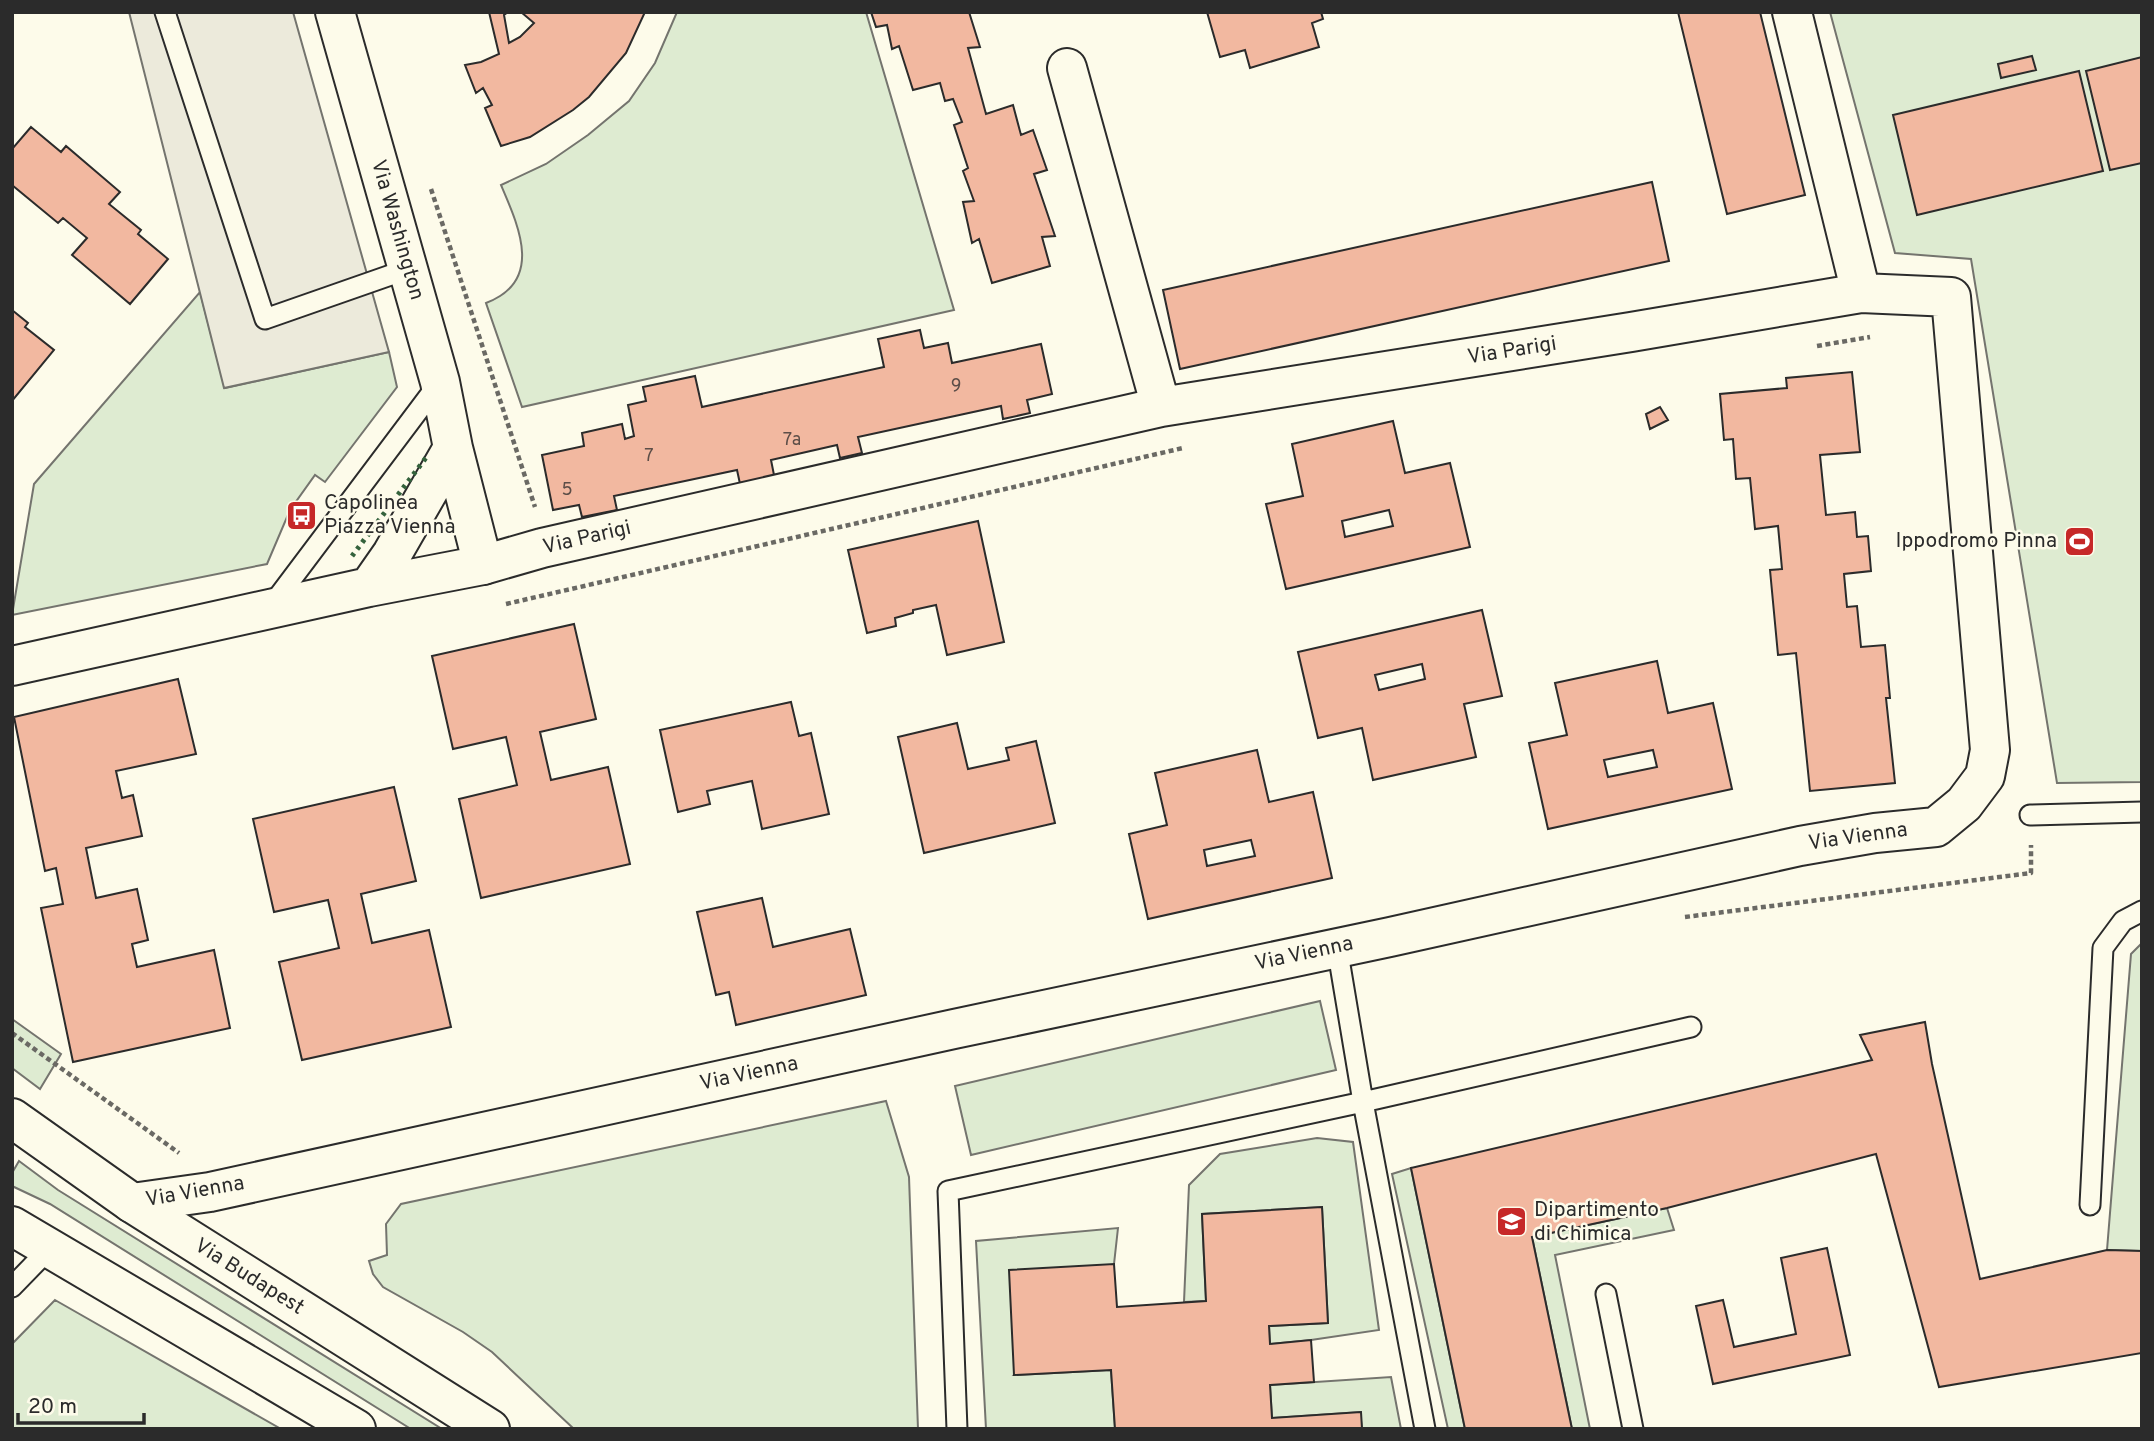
<svg xmlns="http://www.w3.org/2000/svg" width="2154" height="1441" font-family="Overpass,sans-serif">
	<style>
		.green { fill: #deebd1; stroke: #74746e; stroke-width: 2 }
		.parking { fill: #eceadb; stroke: #74746e; stroke-width: 2 }
		.building { fill: #f2b8a0; stroke: #2b2b2b; stroke-width: 2; fill-rule: evenodd }
		.lines { fill: none; stroke-linecap: round; stroke-linejoin: round }
		.service-casing { stroke: #2b2b2b; stroke-width: 23 }
		.minor-casing { stroke: #2b2b2b; stroke-width: 42 }
		.tertiary-casing { stroke: #2b2b2b; stroke-width: 42 }
		.secondary-casing { stroke: #2b2b2b; stroke-width: 42 }
		.path { stroke: #6a6964; stroke-width: 4.5; stroke-dasharray: 5 3.5; stroke-linecap: butt }
		.service { stroke: #fdfbea; stroke-width: 19 }
		.minor { stroke: #fdfbea; stroke-width: 38 }
		.tertiary { stroke: #fdfbea; stroke-width: 38 }
		.secondary { stroke: #fdfbea; stroke-width: 38 }
		.hedge { stroke: #34623c; stroke-width: 5; stroke-dasharray: 3.5 5; stroke-linecap: butt }
		.labels { text-anchor: middle; dominant-baseline: central; stroke-width: 5; stroke-linejoin: round; paint-order: stroke }
		.number-label { font-size: 18px; fill: #5d4e48 }
		.street-label { font-size: 21px; fill: #2b2b2b; stroke: #fdfbea }
		.poi-label { font-size: 21px; fill: #2b2b2b; stroke: #fdfbea; text-anchor: start }
	</style>
	<rect width="100%" height="100%" fill="#fdfbea"/>
	<path class="green" d="M 677,12 L 866,12 L 954,310 L 522,407 L 486,303 C 544,281 519,227 501,185 L 546,164 L 588,135 L 629,101 L 655,63 Z
		M 1830,12 L 2142,12 L 2142,782 L 2057,783 L 1971,259 L 1895,253 Z
		M 200,292 L 225,388 L 389,352 L 397,387 L 325,482 L 315,475 L 290,510 L 267,564 L 12,615 L 34,484 Z
		M 2142,943 L 2142,1251 L 2107,1250 L 2131,954 Z
		M 1320,1001 L 1336,1070 L 971,1155 L 955,1086 Z
		M 12,1019 L 61,1054 L 40,1089 L 12,1068 Z
		M 886,1101 L 909,1177 L 918,1429 L 574,1429 L 492,1352 L 463,1332 L 383,1287 L 373,1274 L 369,1261 L 387,1255 L 386,1224 L 401,1204 Z
		M 1317,1138 L 1353,1142 L 1379,1330 L 1311,1340 L 1270,1344 L 1269,1326 L 1328,1323 L 1322,1207 L 1202,1214 L 1206,1301 L 1184,1302 L 1189,1185 L 1220,1154 Z
		M 19,1161 L 58,1190 L 442,1429 L 411,1429 L 50,1204 L 12,1186 L 12,1173 Z
		M 1411,1168 L 1465,1429 L 1448,1429 L 1392,1174 Z
		M 1667,1208 L 1674,1230 L 1555,1255 L 1590,1429 L 1572,1429 L 1532,1237 Z
		M 1118,1228 L 1114,1264 L 1014,1375 L 1111,1370 L 1115,1429 L 986,1429 L 976,1241 Z
		M 55,1300 L 281,1429 L 12,1429 L 12,1344 Z
		M 1391,1377 L 1401,1429 L 1362,1429 L 1360,1412 L 1272,1418 L 1270,1385 Z"/>
	<path class="parking" d="M 129,12 L 293,12 L 389,352 L 224,388 Z"/>
	<path class="building" d="M 489,12 L 508,12 L 504,15 L 509,43 L 520,37 L 534,23 L 521,12 L 645,12 L 626,53 L 589,97 L 573,110 L 530,137 L 501,146 L 485,108 L 492,105 L 483,88 L 476,93 L 465,65 L 481,62 L 499,54 Z
		M 871,12 L 969,12 L 980,47 L 968,48 L 986,114 L 1013,105 L 1021,135 L 1033,130 L 1047,170 L 1034,174 L 1055,236 L 1042,237 L 1050,266 L 992,283 L 979,239 L 972,243 L 963,202 L 974,201 L 963,171 L 968,168 L 954,125 L 962,122 L 953,99 L 945,101 L 940,83 L 913,90 L 899,46 L 892,49 L 887,25 L 876,27 Z
		M 1207,12 L 1321,12 L 1323,19 L 1312,23 L 1319,47 L 1250,68 L 1245,50 L 1220,57 Z
		M 1678,12 L 1760,12 L 1805,195 L 1727,214 Z
		M 2032,56 L 2036,70 L 2001,78 L 1998,64 Z
		M 2142,57 L 2142,163 L 2110,170 L 2086,71 Z
		M 2079,71 L 2103,171 L 1917,215 L 1893,115 Z
		M 31,127 L 61,152 L 66,146 L 120,192 L 109,204 L 141,230 L 138,234 L 168,259 L 130,304 L 72,255 L 87,238 L 63,218 L 58,223 L 12,185 L 12,149 Z
		M 1652,182 L 1669,261 L 1180,369 L 1163,290 Z
		M 12,310 L 28,323 L 25,327 L 54,350 L 12,401 Z
		M 920,330 L 924,348 L 948,343 L 952,363 L 1041,344 L 1052,394 L 1027,400 L 1030,413 L 1003,419 L 1001,406 L 858,437 L 862,453 L 840,458 L 837,445 L 771,460 L 776,485 L 742,493 L 737,470 L 614,496 L 617,510 L 582,517 L 579,505 L 553,510 L 542,455 L 584,446 L 582,433 L 622,424 L 625,439 L 634,436 L 628,405 L 646,401 L 643,387 L 695,376 L 702,407 L 884,367 L 878,339 Z
		M 1852,372 L 1860,452 L 1820,455 L 1826,515 L 1855,512 L 1857,537 L 1868,536 L 1871,571 L 1844,574 L 1847,607 L 1857,606 L 1861,647 L 1885,645 L 1890,698 L 1886,698 L 1895,783 L 1810,791 L 1796,653 L 1778,655 L 1770,570 L 1782,569 L 1778,526 L 1755,529 L 1750,478 L 1736,479 L 1733,439 L 1724,440 L 1720,394 L 1787,388 L 1786,378 Z
		M 1660,407 L 1668,420 L 1650,429 L 1646,414 Z
		M 1393,421 L 1405,473 L 1450,463 L 1470,547 L 1286,589 L 1266,504 L 1303,496 L 1292,444 ZM 1389,510 L 1393,526 L 1345,537 L 1342,521 Z
		M 978,521 L 1004,642 L 947,655 L 936,605 L 913,610 L 913,613 L 895,618 L 896,626 L 867,633 L 848,550 Z
		M 1482,610 L 1502,696 L 1464,704 L 1476,757 L 1373,780 L 1362,728 L 1318,738 L 1298,652 ZM 1422,664 L 1425,679 L 1379,690 L 1375,675 Z
		M 574,624 L 596,719 L 540,732 L 551,780 L 608,767 L 630,864 L 481,898 L 459,799 L 517,785 L 506,737 L 453,749 L 432,656 Z
		M 1657,661 L 1668,713 L 1713,703 L 1732,789 L 1548,829 L 1529,743 L 1567,735 L 1555,683 ZM 1653,750 L 1657,767 L 1608,777 L 1604,760 Z
		M 178,679 L 196,754 L 116,771 L 122,798 L 133,795 L 142,836 L 86,848 L 96,898 L 137,889 L 148,940 L 132,944 L 137,967 L 214,950 L 230,1028 L 73,1062 L 41,908 L 63,904 L 56,868 L 45,871 L 14,717 Z
		M 791,702 L 799,736 L 811,733 L 829,814 L 762,829 L 752,781 L 707,791 L 710,804 L 678,812 L 660,730 Z
		M 957,723 L 968,769 L 1009,760 L 1006,748 L 1036,741 L 1055,823 L 924,853 L 898,737 Z
		M 1257,750 L 1269,802 L 1313,792 L 1332,878 L 1148,919 L 1129,834 L 1167,825 L 1155,773 ZM 1251,840 L 1255,856 L 1207,866 L 1204,850 Z
		M 394,787 L 416,881 L 361,894 L 372,943 L 429,930 L 451,1027 L 302,1060 L 279,962 L 339,948 L 328,900 L 274,912 L 253,819 Z
		M 762,898 L 773,947 L 850,929 L 866,995 L 736,1025 L 729,992 L 716,995 L 697,912 Z
		M 1925,1022 L 1932,1064 L 1980,1279 L 2107,1250 L 2142,1251 L 2142,1353 L 1939,1387 L 1876,1154 L 1667,1208 L 1532,1237 L 1572,1429 L 1465,1429 L 1411,1168 L 1872,1060 L 1860,1035 Z
		M 1322,1207 L 1328,1323 L 1269,1326 L 1270,1344 L 1311,1340 L 1314,1382 L 1270,1385 L 1272,1418 L 1361,1412 L 1362,1429 L 1115,1429 L 1111,1370 L 1014,1375 L 1009,1270 L 1114,1264 L 1117,1307 L 1206,1301 L 1202,1214 Z
		M 1827,1248 L 1850,1355 L 1713,1384 L 1696,1306 L 1723,1300 L 1734,1347 L 1796,1334 L 1781,1258 Z"/>
	<g class="lines">
		<defs>
			<path id="service" d="M 165,12 L 265,319 L 408,269
				M 272,605 L 439,383
				M 2030,815 L 2142,812
				M 2090,1205 L 2103,948 L 2123,921 L 2142,911
				M 12,1287 L 50,1248
				M 1606,1294 L 1633,1429
				M 957,1429 L 948,1191 L 1363,1102 L 1337,947
				M 1425,1429 L 1363,1102 L 1691,1027"/>
			<path id="minor" d="M 1792,12 L 1861,293
				M 1067,68 L 1161,407
				M 132,1203 L 210,1192 L 954,1029 L 1390,937 L 1800,846 L 1875,833 L 1936,827 L 1964,804 L 1985,776 L 1990,750 L 1951,297 L 1861,293 L 1631,332 L 1161,407 L 542,548 L 483,565"/>
			<path id="tertiary" d="M 369,587 L 392,554 L 453,448
				M 12,666 L 369,587 L 483,565 L 453,448 L 440,382 L 335,12"/>
			<path id="secondary" d="M 12,1118 L 132,1203 L 490,1429
				M 12,1226 L 356,1429"/>
		</defs>
		<use href="#service" class="service-casing"/>
		<use href="#minor" class="minor-casing"/>
		<use href="#tertiary" class="tertiary-casing"/>
		<use href="#secondary" class="secondary-casing"/>
		<path class="path" d="M 431,189 L 535,507
			M 1817,346 L 1870,337
			M 506,604 L 1183,448
			M 1685,917 L 2031,873 L 2031,845
			M 12,1033 L 179,1153"/>
		<use href="#service" class="service"/>
		<use href="#minor" class="minor"/>
		<use href="#tertiary" class="tertiary"/>
		<use href="#secondary" class="secondary"/>
		<path class="hedge" d="M 352,556 L 428,455"/>
	</g>
	<defs>
		<symbol id="bus-square" viewBox="-11 -11 22 22"><rect x="-9" y="-9" width="18" height="18" rx="4" fill="#c62828" stroke="#fdfbea"/><path d="M-5-6H5V4H4V6H2V4H-2V6H-4V4H-5ZM-3.5-4V0h7V-4ZM-3.5 1.2v1.5H-2V1.2ZM2 1.2v1.5H3.5V1.2Z" fill="#fff"/></symbol>
		<symbol id="stadium-square" viewBox="-11 -11 22 22"><rect x="-9" y="-9" width="18" height="18" rx="4" fill="#c62828" stroke="#fdfbea"/><path d="M0-5a6.5 5 0 1 0 0 10a6.5 5 0 1 0 0-10ZM-3.5-1.8h7v3.6h-7Z" fill="#fff"/></symbol>
		<symbol id="university-square" viewBox="-11 -11 22 22"><rect x="-9" y="-9" width="18" height="18" rx="4" fill="#c62828" stroke="#fdfbea"/><path d="M0-5L7-2L0 1L-7-2ZM-4 1L0 2.5L4 1V4Q0 6-4 4Z" fill="#fff"/></symbol>
	</defs>
	<g fill-rule="evenodd">
		<use href="#bus-square" x="284" y="498" width="35" height="35"/>
		<use href="#stadium-square" x="2062" y="524" width="35" height="35"/>
		<use href="#university-square" x="1494" y="1204" width="35" height="35"/>
	</g>
	<g class="labels">
		<g class="number-label">
			<text x="956" y="386">9</text>
			<text x="792" y="440">7a</text>
			<text x="649" y="456">7</text>
			<text x="567" y="490">5</text>
		</g>
		<g class="street-label">
			<text transform="translate(397 230) rotate(74)">Via Washington</text>
			<text transform="translate(1512 351) rotate(-9)">Via Parigi</text>
			<text transform="translate(587 538) rotate(-13)">Via Parigi</text>
			<text transform="translate(1858 837) rotate(-8)">Via Vienna</text>
			<text transform="translate(1304 954) rotate(-12)">Via Vienna</text>
			<text transform="translate(749 1074) rotate(-12)">Via Vienna</text>
			<text transform="translate(195 1192) rotate(-10)">Via Vienna</text>
			<text transform="translate(249 1277) rotate(32)">Via Budapest</text>
		</g>
		<g class="poi-label">
			<text x="324" y="503">Capolinea<tspan x="324" dy="24">Piazza Vienna</tspan></text>
			<text x="2057" y="541" text-anchor="end">Ippodromo Pinna</text>
			<text x="1534" y="1210">Dipartimento<tspan x="1534" dy="24">di Chimica</tspan></text>
		</g>
	</g>
	<rect width="2154" height="1441" fill="none" stroke="#2b2b2b" stroke-width="28"/>
	<path d="M18 1413v10h126v-10" fill="none" stroke="#2b2b2b" stroke-width="3.5"/>
	<text x="28" y="1413" font-size="21" fill="#2b2b2b" stroke="#fdfbea" stroke-width="5" paint-order="stroke">20 m</text>
</svg>
